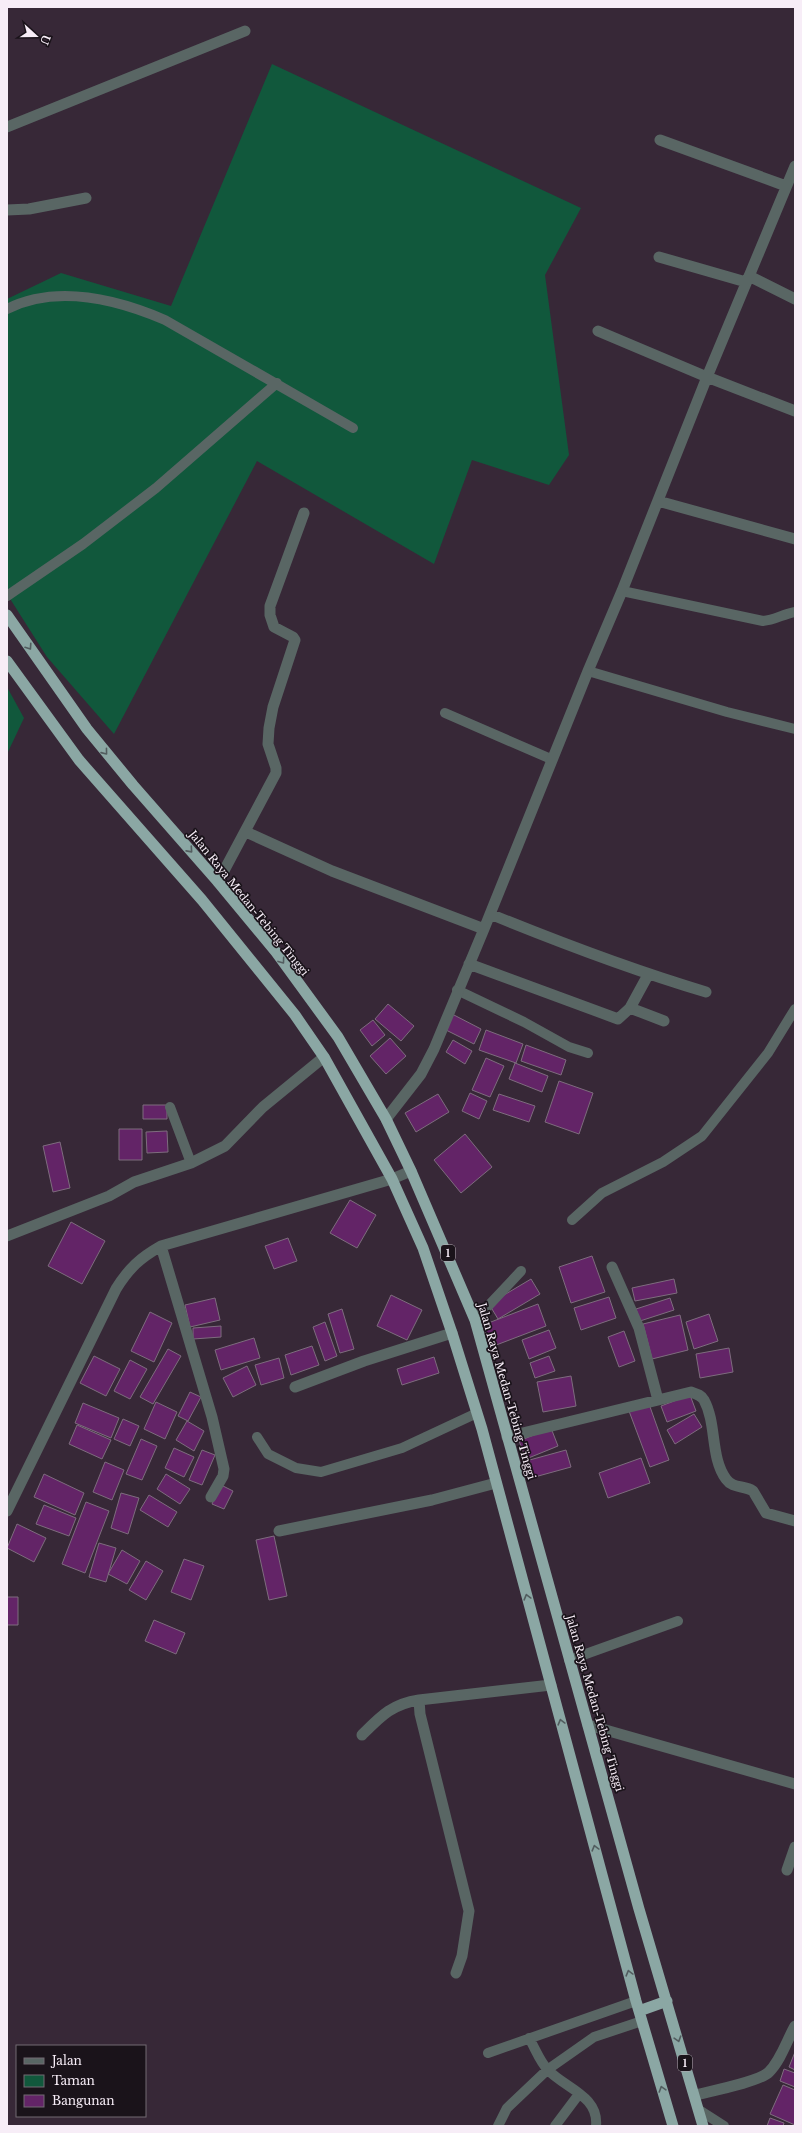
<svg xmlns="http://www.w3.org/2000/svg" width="802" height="2133" font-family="'Libre Baskerville',serif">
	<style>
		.green { fill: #11583c }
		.building { fill: #632467; stroke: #7e6c7e }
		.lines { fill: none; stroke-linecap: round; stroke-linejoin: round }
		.service { stroke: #596664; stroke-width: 10 }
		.minor { stroke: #596664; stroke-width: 11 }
		.trunk { stroke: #8ba7a4; stroke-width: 11 }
		.oneway { stroke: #525d5f }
		.labels { text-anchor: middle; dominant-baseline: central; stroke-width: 3.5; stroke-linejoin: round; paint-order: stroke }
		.shield { fill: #1a131a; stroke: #b5acb5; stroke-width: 1 }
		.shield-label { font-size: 10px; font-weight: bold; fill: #f7edf7 }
		.street-label { font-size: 11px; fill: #f7edf7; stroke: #1a131a }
	</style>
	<rect width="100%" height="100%" fill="#372837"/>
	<path class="green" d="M 272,64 L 581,208 L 545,275 L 569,455 L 549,485 L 472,460 L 434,564 L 257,461 L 114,734 L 47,657 L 7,594 L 7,299 L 61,273 L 171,306 Z
		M 7,687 L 24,718 L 7,754 Z"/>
	<path class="building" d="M 388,1004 L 414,1026 L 401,1041 L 375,1019 Z
		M 452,1014 L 481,1029 L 474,1044 L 444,1029 Z
		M 373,1020 L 385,1035 L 372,1046 L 360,1030 Z
		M 486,1030 L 523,1044 L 516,1063 L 479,1050 Z
		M 390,1038 L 406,1056 L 386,1074 L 370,1056 Z
		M 453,1040 L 472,1051 L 465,1064 L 446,1052 Z
		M 526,1045 L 566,1060 L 561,1075 L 521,1061 Z
		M 486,1058 L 504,1066 L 490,1097 L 472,1090 Z
		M 515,1063 L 548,1076 L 542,1092 L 509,1079 Z
		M 559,1081 L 593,1093 L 579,1134 L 545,1122 Z
		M 470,1093 L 487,1101 L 479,1119 L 462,1111 Z
		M 438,1094 L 449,1112 L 416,1132 L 405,1113 Z
		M 499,1094 L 535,1106 L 529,1122 L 493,1110 Z
		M 143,1105 L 167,1105 L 167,1119 L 143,1119 Z
		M 119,1129 L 142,1129 L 142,1160 L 119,1160 Z
		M 167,1131 L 168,1152 L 147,1153 L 146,1132 Z
		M 465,1134 L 492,1167 L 461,1193 L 434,1160 Z
		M 60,1142 L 70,1188 L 53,1192 L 43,1146 Z
		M 350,1200 L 376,1215 L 357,1248 L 330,1233 Z
		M 71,1222 L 105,1241 L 82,1284 L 48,1266 Z
		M 288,1238 L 297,1261 L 274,1269 L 265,1246 Z
		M 592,1256 L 605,1292 L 571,1303 L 559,1267 Z
		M 531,1279 L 540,1294 L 498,1319 L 489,1304 Z
		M 674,1279 L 677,1293 L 635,1301 L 632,1288 Z
		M 391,1295 L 422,1310 L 407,1340 L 377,1326 Z
		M 609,1297 L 616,1318 L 581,1330 L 574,1308 Z
		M 215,1298 L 220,1320 L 190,1327 L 185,1305 Z
		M 670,1298 L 674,1310 L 640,1321 L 636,1309 Z
		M 538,1304 L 546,1326 L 491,1347 L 483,1325 Z
		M 342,1309 L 354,1349 L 340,1353 L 328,1314 Z
		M 150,1312 L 172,1323 L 154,1362 L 131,1351 Z
		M 709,1314 L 718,1341 L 694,1349 L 686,1322 Z
		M 680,1315 L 688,1350 L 652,1359 L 643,1324 Z
		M 325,1322 L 337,1356 L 325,1361 L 313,1327 Z
		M 221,1326 L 221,1337 L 193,1339 L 193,1328 Z
		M 549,1330 L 556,1348 L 529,1359 L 522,1340 Z
		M 624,1331 L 635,1361 L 619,1367 L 608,1337 Z
		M 254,1338 L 260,1358 L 221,1370 L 215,1350 Z
		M 312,1346 L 319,1365 L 291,1375 L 285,1355 Z
		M 729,1348 L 733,1372 L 700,1378 L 696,1354 Z
		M 168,1349 L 181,1356 L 153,1404 L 140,1397 Z
		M 94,1356 L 120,1369 L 106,1396 L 80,1383 Z
		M 549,1356 L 555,1371 L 535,1378 L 530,1363 Z
		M 434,1357 L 439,1373 L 402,1385 L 397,1369 Z
		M 279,1358 L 284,1378 L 261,1385 L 255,1365 Z
		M 130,1360 L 147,1369 L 130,1399 L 114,1391 Z
		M 247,1366 L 256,1385 L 233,1397 L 223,1378 Z
		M 571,1376 L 576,1406 L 543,1412 L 537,1382 Z
		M 190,1392 L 201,1397 L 188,1421 L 178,1416 Z
		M 690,1395 L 696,1411 L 667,1422 L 661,1406 Z
		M 156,1402 L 177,1412 L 165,1439 L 144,1429 Z
		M 83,1403 L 119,1418 L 111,1438 L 75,1423 Z
		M 649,1404 L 669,1460 L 650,1467 L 629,1411 Z
		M 694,1414 L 702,1427 L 675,1444 L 667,1430 Z
		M 123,1419 L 139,1426 L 130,1446 L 114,1439 Z
		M 187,1421 L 204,1431 L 194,1451 L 176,1440 Z
		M 77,1425 L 111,1440 L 102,1459 L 69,1444 Z
		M 551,1428 L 558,1446 L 526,1459 L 519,1441 Z
		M 141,1439 L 157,1446 L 142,1480 L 126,1474 Z
		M 174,1448 L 194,1457 L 184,1477 L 165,1468 Z
		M 202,1450 L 215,1455 L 202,1485 L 189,1480 Z
		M 566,1450 L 571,1467 L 531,1478 L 526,1461 Z
		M 641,1458 L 650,1483 L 608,1498 L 599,1473 Z
		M 105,1462 L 124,1470 L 112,1500 L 93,1492 Z
		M 44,1474 L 84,1493 L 75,1515 L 34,1497 Z
		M 166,1474 L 190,1489 L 180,1504 L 157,1489 Z
		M 221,1485 L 233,1491 L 224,1509 L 212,1504 Z
		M 121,1493 L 139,1498 L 128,1534 L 111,1528 Z
		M 149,1495 L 177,1512 L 168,1527 L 140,1510 Z
		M 86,1502 L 109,1511 L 85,1573 L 62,1564 Z
		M 44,1505 L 76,1518 L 69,1536 L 36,1524 Z
		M 17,1524 L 46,1538 L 34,1562 L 7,1548 Z
		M 274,1536 L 287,1596 L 269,1600 L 256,1540 Z
		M 99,1543 L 116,1548 L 106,1582 L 89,1577 Z
		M 122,1550 L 140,1561 L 127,1584 L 108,1574 Z
		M 184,1559 L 204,1566 L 191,1600 L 171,1592 Z
		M 146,1561 L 163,1571 L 146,1600 L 129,1590 Z
		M 7,1597 L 18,1597 L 18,1625 L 7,1625 Z
		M 154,1620 L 185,1633 L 176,1654 L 145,1641 Z
		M 795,2052 L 795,2070 L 789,2067 Z
		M 784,2069 L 795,2073 L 795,2087 L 780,2081 Z
		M 783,2085 L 795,2090 L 795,2125 L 770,2114 Z
		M 770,2118 L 784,2123 L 783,2126 L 767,2126 Z"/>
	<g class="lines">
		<path class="service" d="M 7,309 C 57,284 116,299 165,320 L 353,428
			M 622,591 L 763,621 C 775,620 783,614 795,612
			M 7,596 L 83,544 L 156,488 L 277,383
			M 588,671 L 727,712 L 795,729
			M 445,713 L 551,759
			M 457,990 L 524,1022 L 569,1047 L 588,1053
			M 170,1107 L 191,1163
			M 572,1220 L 602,1193 L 663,1162 L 702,1136 L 768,1053 L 795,1009
			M 475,1320 L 521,1271
			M 257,1437 L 268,1454 L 296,1468 L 321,1472 L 402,1448 L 477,1413
			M 569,1660 L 678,1621
			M 529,2038 C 535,2048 540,2062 548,2070 C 565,2088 599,2096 596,2126
			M 488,2053 L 636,2001
			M 699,2110 L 724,2126
			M 498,2126 L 507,2108 L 547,2070 L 594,2037 L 642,2021
			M 555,2126 L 579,2094"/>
		<path class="minor" d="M 7,127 L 245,31
			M 660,140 L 786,186
			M 7,210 L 29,209 L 86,198
			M 659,257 L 746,282
			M 749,276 L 795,299
			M 598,331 L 707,377 L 795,411
			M 658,501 L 795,539
			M 246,832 L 332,871 L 484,929
			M 218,882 L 276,773 L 276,768 L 268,744 L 269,728 L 273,707 L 295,640 L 293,637 L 274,627 L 270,615 L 270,606 L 304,513
			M 490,914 C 561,943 632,970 706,992
			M 469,964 L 618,1019 L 630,1008 L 648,975
			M 630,1008 L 664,1021
			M 386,1119 L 421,1074 L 434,1049 L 484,929 L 588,671 L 622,591 L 707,377 L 795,166
			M 7,1236 L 109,1196 L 134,1182 L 191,1163 L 225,1146 L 263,1107 L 324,1057
			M 161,1246 L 212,1417 L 224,1469 L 223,1476 L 211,1497
			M 612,1267 L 639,1328 L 658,1400
			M 295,1387 L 364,1361 L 452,1333
			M 507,1437 L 691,1392 C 697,1394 701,1395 704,1400 C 717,1424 710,1457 726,1479 C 733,1489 744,1485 753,1491 L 766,1513 L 795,1521
			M 7,1511 L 116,1289 C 129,1268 140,1258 161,1246 L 392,1179 L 411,1171
			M 279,1531 L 432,1500 L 496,1483
			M 588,1725 L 795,1784
			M 362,1735 C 381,1716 392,1704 419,1700
			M 787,1870 L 795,1847
			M 456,1973 L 462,1956 L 469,1911 L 420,1714 L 419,1700 L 551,1685
			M 695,2095 C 711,2091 759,2082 769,2072 C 781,2060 787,2040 795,2026"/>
		<path class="trunk" d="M 7,615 L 87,729 L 133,785 L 218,882 L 276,952 L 338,1037 L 386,1119 L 411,1171 L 475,1320 L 639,1909 L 703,2126
			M 7,661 L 79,760 L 202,900 L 295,1015 L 324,1057 L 392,1179 L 423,1248 L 452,1333 L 482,1429 L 636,2001 L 673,2126
			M 639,2011 L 667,2001"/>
	</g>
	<defs><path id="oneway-chevron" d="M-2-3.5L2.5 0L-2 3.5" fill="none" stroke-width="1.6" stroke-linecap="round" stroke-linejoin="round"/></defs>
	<g class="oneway">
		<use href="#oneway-chevron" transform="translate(29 647) rotate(56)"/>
		<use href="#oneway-chevron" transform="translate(105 752) rotate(51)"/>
		<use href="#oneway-chevron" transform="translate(190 850) rotate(48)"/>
		<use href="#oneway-chevron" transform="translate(282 961) rotate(54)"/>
		<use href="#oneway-chevron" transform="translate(527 1597) rotate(-105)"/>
		<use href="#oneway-chevron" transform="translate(561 1722) rotate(-105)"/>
		<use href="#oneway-chevron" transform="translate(595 1848) rotate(-105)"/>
		<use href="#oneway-chevron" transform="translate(629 1973) rotate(-105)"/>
		<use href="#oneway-chevron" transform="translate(678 2039) rotate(73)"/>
		<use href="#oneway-chevron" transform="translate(662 2089) rotate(-107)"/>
	</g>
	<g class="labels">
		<g class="shield">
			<rect x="441" y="1245" width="14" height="16" rx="3"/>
			<rect x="678" y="2055" width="14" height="16" rx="3"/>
		</g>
		<g class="shield-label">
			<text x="448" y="1253">1</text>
			<text x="685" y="2063">1</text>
		</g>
		<g class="street-label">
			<text transform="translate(249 903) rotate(51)">Jalan Raya Medan-Tebing Tinggi</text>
			<text transform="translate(507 1391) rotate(74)">Jalan Raya Medan-Tebing Tinggi</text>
			<text transform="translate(595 1703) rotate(74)">Jalan Raya Medan-Tebing Tinggi</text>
		</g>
	</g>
	<rect width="802" height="2133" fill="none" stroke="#f7edf7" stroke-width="16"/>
	<rect x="16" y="2045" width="130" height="72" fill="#1a131a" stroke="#726a72"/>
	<rect x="24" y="2058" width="20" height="6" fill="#596664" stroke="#726a72"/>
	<text x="52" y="2065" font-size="12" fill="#f7edf7">Jalan</text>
	<rect x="24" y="2075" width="20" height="12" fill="#11583c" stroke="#726a72"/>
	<text x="52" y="2085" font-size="12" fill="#f7edf7">Taman</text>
	<rect x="24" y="2095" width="20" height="12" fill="#632467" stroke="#726a72"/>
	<text x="52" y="2105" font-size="12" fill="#f7edf7">Bangunan</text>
	<g transform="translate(36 36) rotate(111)" stroke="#1a131a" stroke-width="3" paint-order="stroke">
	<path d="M0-3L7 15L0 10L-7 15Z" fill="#f7edf7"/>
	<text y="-6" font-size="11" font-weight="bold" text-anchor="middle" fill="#f7edf7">U</text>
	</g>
</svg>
